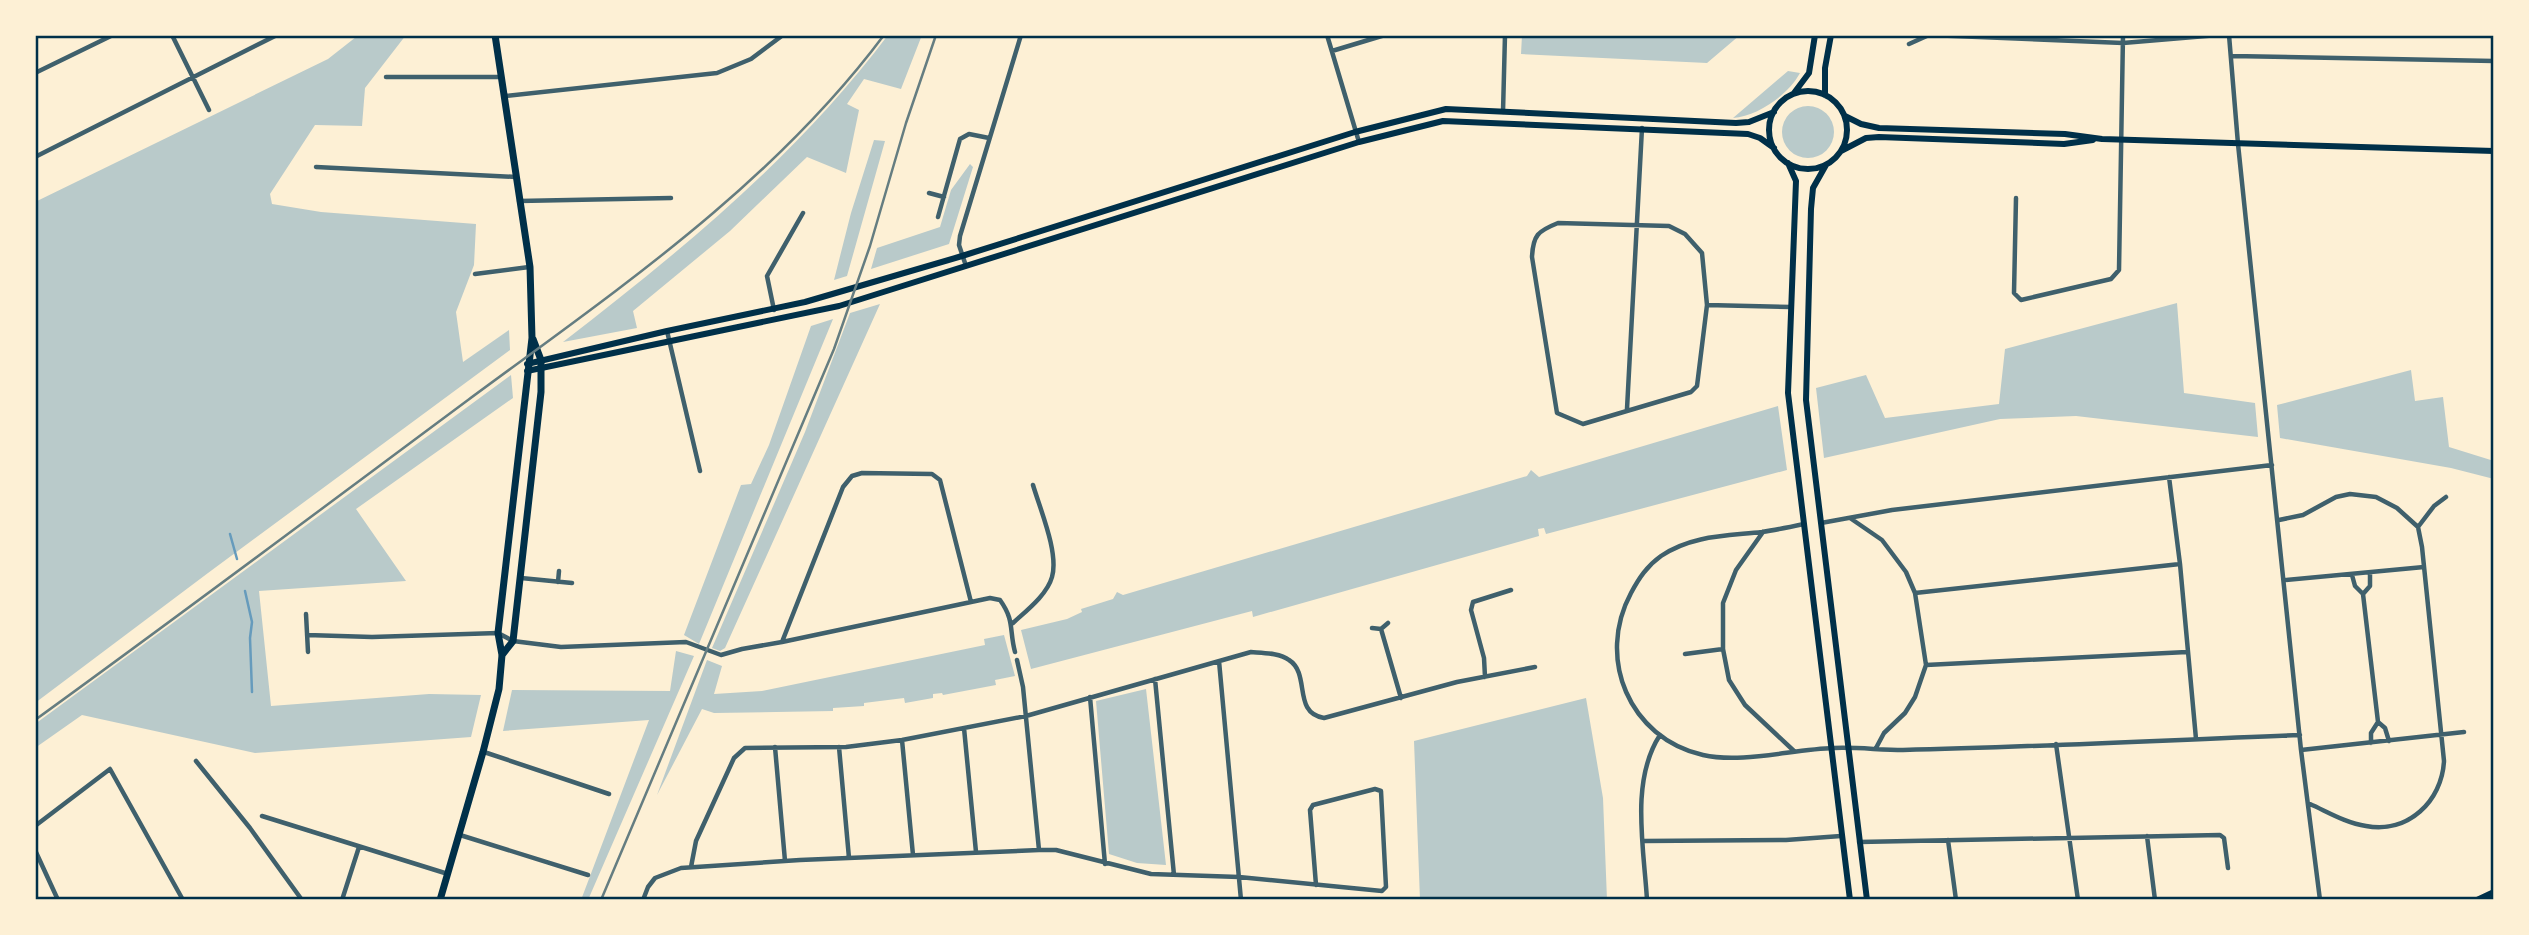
<svg xmlns="http://www.w3.org/2000/svg" width="2529" height="935" font-family="Quicksand,sans-serif">
	<style>
		.green { fill: #b9caca }
		.lines { fill: none; stroke-linecap: round; stroke-linejoin: round }
		.stream { stroke: #669bbc; stroke-width: 2.5 }
		.minor { stroke: #3f606c; stroke-width: 4.5 }
		.primary { stroke: #003049; stroke-width: 6 }
		.trunk { stroke: #003049; stroke-width: 7 }
		.rail { stroke: #657d81; stroke-width: 2.5 }
		.neatline { fill: none; stroke: #003049; stroke-width: 2.5 }
	</style>
	<rect width="100%" height="100%" fill="#fdf0d5"/>
	<path class="green" d="M 355,35 L 406,35 L 365,88 L 362,126 L 315,125 L 270,194 L 272,204 L 321,212 L 476,224 L 474,265 L 456,312 L 463,362 L 509,330 L 510,350 L 208,573 L 35,703 L 35,202 L 328,59 L 356,37 Z
		M 888,35 L 922,35 L 901,89 L 864,79 L 847,104 L 859,110 L 846,173 L 807,157 L 730,231 L 633,311 L 637,328 L 563,342 C 681,251 798,155 888,35 Z
		M 1522,35 L 1740,35 L 1707,63 L 1521,54 Z
		M 1788,71 L 1800,73 C 1788,95 1758,116 1733,118 Z
		M1782 132a26 26 0 1 1 52 0a26 26 0 1 1-52 0Z
		M 874,140 L 885,141 L 847,276 L 834,280 L 851,213 Z
		M 970,164 L 973,167 L 949,244 L 871,269 L 877,248 L 940,227 L 951,190 Z
		M 2177,303 L 2184,393 L 2255,403 L 2258,437 L 2076,416 L 2000,419 L 1824,458 L 1816,388 L 1866,375 L 1885,418 L 1999,404 L 2005,349 Z
		M 880,304 L 725,648 L 720,651 L 712,648 L 805,432 L 850,313 Z
		M 833,319 L 699,644 L 684,635 L 741,485 L 751,484 L 769,445 L 811,326 Z
		M 2411,370 L 2415,401 L 2443,397 L 2449,447 L 2494,461 L 2494,479 L 2451,468 L 2280,438 L 2277,405 Z
		M 511,375 L 513,398 L 356,509 L 406,581 L 259,591 L 271,706 L 429,694 L 481,695 L 471,737 L 255,753 L 82,715 L 35,748 L 35,724 Z
		M 1778,406 L 1787,470 L 1546,534 L 1544,528 L 1538,529 L 1539,536 L 1253,617 L 1252,611 L 1031,669 L 1021,630 L 1067,619 L 1082,612 L 1081,609 L 1113,599 L 1117,592 L 1123,595 L 1527,476 L 1531,470 L 1539,477 Z
		M 1004,635 L 1015,676 L 995,680 L 996,685 L 943,695 L 942,693 L 933,694 L 933,698 L 905,703 L 904,698 L 864,703 L 864,706 L 833,708 L 833,711 L 714,713 L 702,709 L 657,795 L 707,660 L 722,666 L 714,694 L 762,691 L 985,645 L 984,639 Z
		M 676,651 L 694,656 L 588,900 L 581,900 L 649,720 L 503,731 L 512,690 L 670,691 Z
		M 1146,689 L 1166,865 L 1137,863 L 1109,854 L 1096,701 Z
		M 1586,698 L 1603,798 L 1607,900 L 1420,900 L 1414,741 Z"/>
	<g class="lines">
		<path class="stream" d="M 230,534 L 237,559
			M 245,591 L 252,622 L 250,638 L 252,692"/>
		<path class="minor" d="M 172,35 L 209,110
			M 1327,35 L 1359,142
			M 2229,35 L 2238,144 L 2301,750 L 2320,900
			M 2493,35 L 2494,57
			M 1909,44 L 1929,35 L 2123,43 L 2218,35
			M 1332,51 L 1385,35
			M 2232,56 L 2494,61
			M 35,73 L 113,35
			M 386,77 L 501,77
			M 505,96 L 717,73 L 751,59 L 783,35
			M 1503,112 L 1505,35
			M 35,157 L 277,35
			M 316,167 L 516,177
			M 929,193 L 944,197
			M 2016,198 L 2014,293 L 2021,300 L 2111,279 L 2119,270 L 2123,35
			M 519,201 L 671,198
			M 938,217 L 960,139 L 969,134 L 989,138
			M 1558,223 L 1669,226 L 1685,234 L 1702,253 L 1707,305 L 1697,386 L 1691,392 L 1583,424 L 1557,413 L 1532,257 C 1533,235 1538,231 1558,223 Z
			M 966,266 L 959,245 L 960,236 L 1021,35
			M 475,274 L 529,267
			M 1707,305 L 1791,307
			M 774,310 L 767,276 L 803,213
			M 667,331 L 700,471
			M 1627,409 L 1642,128
			M 2169,477 L 2180,564 L 2196,739
			M 1850,518 L 1882,540 L 1906,572 L 1915,593 L 1926,665 L 1915,697 L 1905,713 L 1884,733 L 1876,748
			M 2279,520 L 2303,515 L 2336,497 L 2350,494 L 2376,497 L 2397,508 L 2418,527 L 2422,547 L 2444,761 C 2442,801 2408,834 2366,826 C 2346,823 2328,812 2310,804
			M 1821,523 L 1892,510 L 2272,465
			M 1804,524 C 1790,527 1776,530 1762,532 C 1727,536 1692,535 1661,556 C 1647,566 1639,578 1631,593 C 1596,658 1629,738 1703,755 C 1742,764 1793,749 1834,748 C 1857,747 1880,750 1903,750 C 2035,747 2168,740 2300,735
			M 2418,527 L 2434,506 L 2446,497
			M 1763,532 L 1736,570 L 1723,603 L 1723,649 L 1729,680 L 1745,705 L 1794,751
			M 2352,575 L 2355,586 L 2363,594 L 2378,722 L 2371,733 L 2371,743
			M 521,578 L 572,583
			M 2285,580 L 2424,567
			M 558,582 L 559,571
			M 1915,593 L 2180,564
			M 2363,594 L 2370,586 L 2370,573
			M 306,614 L 308,652
			M 1013,623 C 1026,611 1047,595 1052,577 C 1059,553 1040,509 1033,485
			M 1372,628 L 1381,629 L 1388,623
			M 1381,629 L 1401,698
			M 307,635 L 372,637 L 498,633 L 513,641 L 561,647 L 686,642 L 721,655 L 742,649 L 782,642 L 990,598 L 1000,600 C 1015,621 1009,630 1015,652
			M 782,642 L 843,487 L 852,476 L 862,473 L 932,474 L 940,480 L 971,602
			M 1685,654 L 1723,649
			M 1017,660 L 1023,687 L 1039,850
			M 1219,661 L 1241,900
			M 1926,665 L 2187,652
			M 1485,677 L 1484,658 L 1471,610 L 1473,602 L 1511,590
			M 1155,679 L 1174,875
			M 1090,697 L 1105,864
			M 2378,722 L 2385,728 L 2389,741
			M 964,728 L 976,852
			M 902,740 L 913,855
			M 2056,744 L 2078,900
			M 775,747 L 785,861
			M 839,747 L 849,858
			M 2301,750 L 2464,732
			M 484,752 L 609,794
			M 196,761 L 250,828 L 302,900
			M 262,816 L 448,874
			M 35,826 L 110,769 L 183,900
			M 460,835 L 588,875
			M 2147,836 L 2155,900
			M 1948,840 L 1956,900
			M 1644,841 L 1786,840 L 1841,836
			M 1859,842 L 2220,835 L 2224,838 L 2228,868
			M 35,850 L 58,900
			M 691,867 L 696,841 L 734,758 L 745,748 L 846,747 L 902,740 L 1026,716 L 1251,652 C 1263,653 1280,653 1289,660 C 1311,674 1292,713 1324,718 L 1457,682 L 1535,667
			M 342,900 L 359,847
			M 643,900 L 648,887 L 655,878 L 681,868 L 800,860 L 1039,850 L 1056,850 L 1151,874 L 1239,877 L 1382,891 L 1386,887 L 1381,791 L 1375,789 L 1313,805 L 1310,810 L 1316,885
			M 1647,900 C 1644,848 1630,781 1660,735"/>
		<path class="primary" d="M1769 130a39 39 0 1 1 78 0a39 39 0 1 1-78 0Z
			M 1794,93 L 1809,73 L 1815,35
			M 1825,95 L 1825,68 L 1831,35
			M 1845,116 L 1861,124 L 1879,128 L 2065,134 L 2102,139 L 2494,151
			M 1841,151 L 1866,138 L 1879,137 L 2064,144 L 2093,140
			M 1788,163 L 1796,181 L 1788,393 L 1850,900
			M 1826,165 L 1813,188 L 1811,209 L 1806,400 L 1867,900
			M 527,364 L 667,331 L 805,302 L 962,256 L 1355,132 L 1446,109 L 1736,123 L 1749,122 L 1774,112
			M 527,371 L 839,306 L 1359,142 L 1443,121 L 1748,134 L 1760,138 L 1774,148
			M 2477,900 L 2494,892"/>
		<path class="trunk" d="M 502,655 L 513,641 L 541,392 L 541,360 L 533,339
			M 440,900 L 483,752 L 499,689 L 502,655 L 498,633 L 532,338 L 530,267 L 495,35"/>
		<path class="rail" d="M 35,720 C 180,615 324,507 468,400 C 617,290 772,185 884,35
			M 601,900 L 834,349 L 870,246 L 906,123 L 936,35"/>
	</g>
	<rect width="2529" height="935" fill="none" stroke="#fdf0d5" stroke-width="74"/>
	<rect x="37" y="37" width="2455" height="861" class="neatline"/>
</svg>
